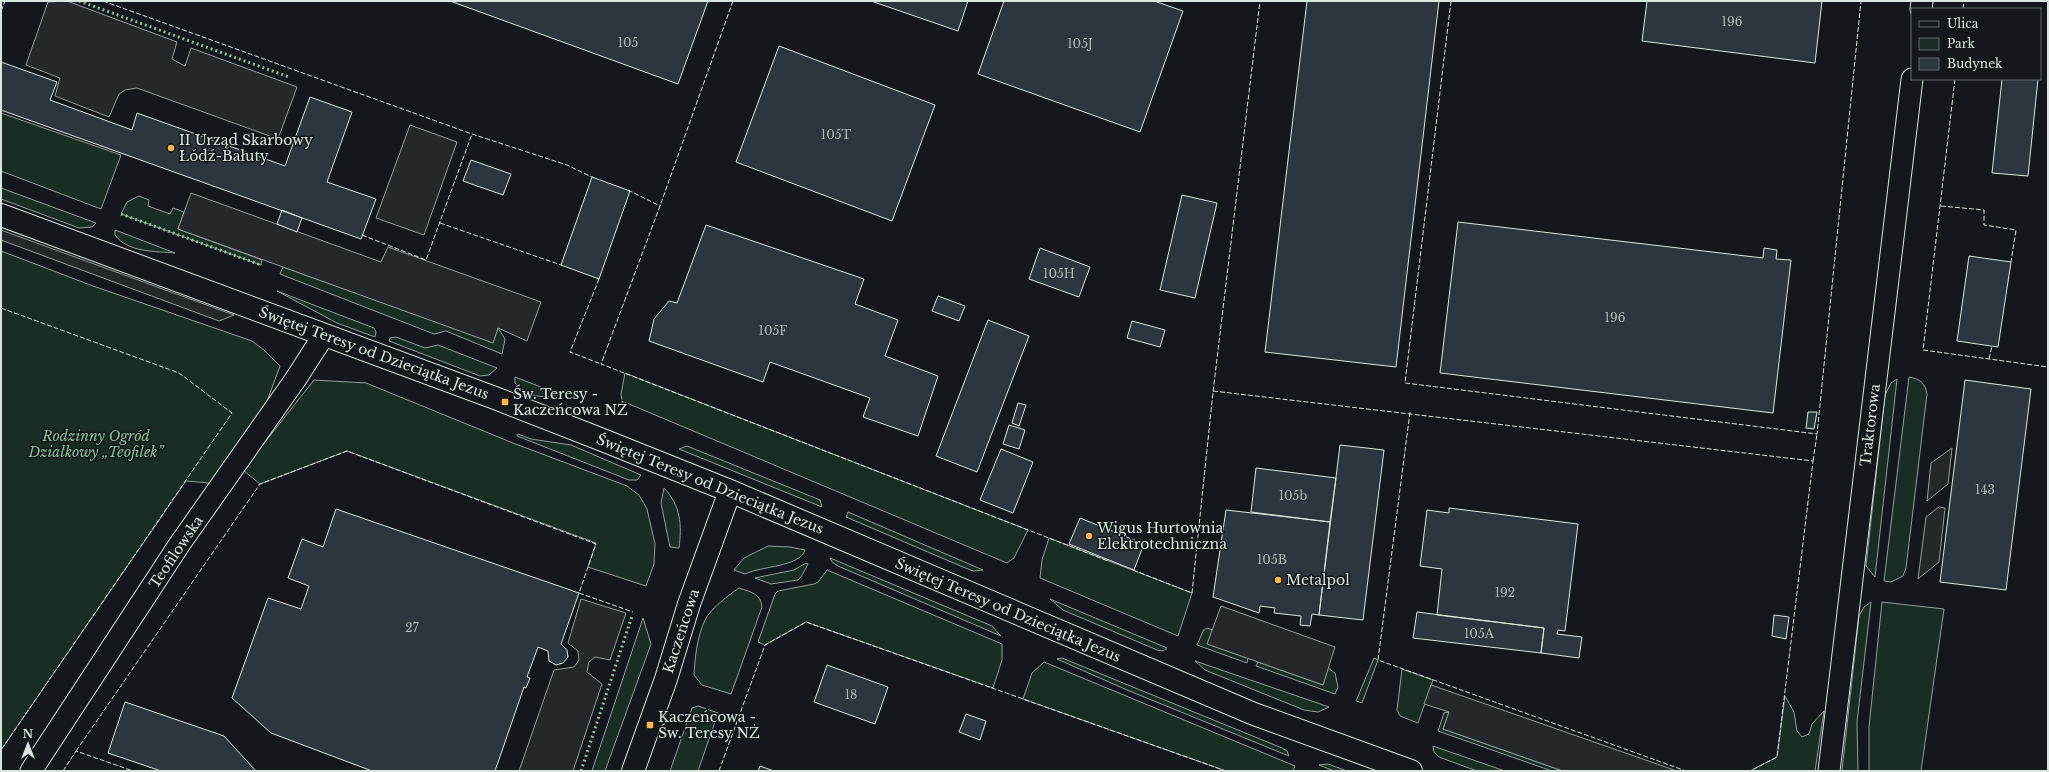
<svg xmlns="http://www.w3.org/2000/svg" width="2049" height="772" font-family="'Libre Baskerville',serif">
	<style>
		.green { fill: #1a2d24; stroke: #939e99 }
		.parking { fill: #24282b; stroke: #939e99 }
		.building { fill: #2c363c; stroke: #d8e6dc }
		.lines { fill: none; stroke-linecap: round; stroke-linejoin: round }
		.street-casing { stroke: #d8e6dc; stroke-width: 23 }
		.secondary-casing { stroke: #d8e6dc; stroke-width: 24 }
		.street { stroke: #14181c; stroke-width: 21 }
		.secondary { stroke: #14181c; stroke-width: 22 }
		.hedge { stroke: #8ac095; stroke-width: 3; stroke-dasharray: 2 3; stroke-linecap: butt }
		.fence { stroke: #d8e6dc; stroke-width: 1; stroke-dasharray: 5 2; stroke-linecap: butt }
		.poi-dot { fill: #ffb74d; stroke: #14181c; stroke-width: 1.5 }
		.labels { text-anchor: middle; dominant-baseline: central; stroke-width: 3; stroke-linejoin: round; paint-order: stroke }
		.number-label { font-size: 12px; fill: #adbab4 }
		.poi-label { font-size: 14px; fill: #d8e6dc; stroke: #14181c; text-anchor: start }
		.street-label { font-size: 14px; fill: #d8e6dc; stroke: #14181c }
		.park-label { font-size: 14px; font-style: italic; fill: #8ac095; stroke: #14181c }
	</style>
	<rect width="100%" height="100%" fill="#14181c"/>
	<path class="green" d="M 1,113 L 121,155 L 101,209 L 1,171 Z
		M 1,188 L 96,223 L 92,227 L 79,228 L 1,199 Z
		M 139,196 L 149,200 L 148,206 L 170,214 L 173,208 L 184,212 L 178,229 L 262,260 L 261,265 L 121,214 L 127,202 Z
		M 115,230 L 175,253 C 156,251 128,253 115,235 Z
		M 1,251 L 93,286 L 252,341 L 264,350 L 280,366 L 266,404 L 210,483 L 186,481 L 1,750 Z
		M 283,267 L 493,342 L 498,328 L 505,339 L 502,354 L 446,331 L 434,334 L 280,274 Z
		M 277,291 L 374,328 L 376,332 L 375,337 L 337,323 Z
		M 396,337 L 425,348 L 438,345 L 497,368 L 489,375 L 480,376 L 389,341 L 390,338 Z
		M 625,373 L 1028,530 L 1014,558 L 1007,563 L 622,401 L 621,394 Z
		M 515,377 L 559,394 C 543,400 527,396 515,383 Z
		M 1909,377 C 1920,379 1925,383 1927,394 L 1906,568 L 1903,576 L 1891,582 L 1884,581 Z
		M 1897,379 L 1875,577 L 1866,566 L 1885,395 L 1891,383 Z
		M 314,380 L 366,383 L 513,443 L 627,486 L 639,495 L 647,509 L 655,544 L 654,564 L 646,586 L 588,567 L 596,543 L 347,451 L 260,484 L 243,470 Z
		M 518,434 L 531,439 L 571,445 L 641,475 L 637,480 L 629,480 L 517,436 Z
		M 687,446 L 820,500 L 822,507 L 679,449 Z
		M 664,488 C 681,506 682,525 679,548 L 670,547 L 661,503 Z
		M 848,512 L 983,570 L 973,571 L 963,567 L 846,517 Z
		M 1049,538 L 1192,593 L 1178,636 L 1040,578 L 1042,560 Z
		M 768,546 L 790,547 L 805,550 C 800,567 761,566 745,574 L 734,570 L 744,558 Z
		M 830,558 L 992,626 L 1001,636 L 838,566 L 832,562 Z
		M 806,563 L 808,564 L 801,577 L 798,580 L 771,584 L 755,578 L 794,570 Z
		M 827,570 L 1002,644 L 1002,660 L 993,688 L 806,622 L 765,645 L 758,642 L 775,594 L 778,591 L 814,584 L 818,582 Z
		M 739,588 C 750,592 761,593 762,607 L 731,694 L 702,685 L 694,675 C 695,657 697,637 705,620 C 710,609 729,595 739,588 Z
		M 1050,599 L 1167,648 L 1163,651 L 1157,650 L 1063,610 Z
		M 1871,602 L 1857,722 L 1858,771 L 1842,771 L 1859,616 L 1864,607 Z
		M 1882,602 L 1944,609 L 1921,771 L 1869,771 L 1869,727 Z
		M 643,618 L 651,644 L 605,771 L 592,771 Z
		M 1207,628 L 1213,630 L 1208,644 L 1248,658 L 1247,663 L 1197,645 L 1203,631 Z
		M 1062,658 L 1282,748 L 1287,751 L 1289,756 L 1127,690 L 1057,659 Z
		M 1374,658 L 1378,660 L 1362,703 L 1356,701 Z
		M 1195,661 L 1329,707 L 1318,712 L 1304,710 L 1205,670 Z
		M 1044,662 L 1295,766 L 1293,771 L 1226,771 L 1023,699 L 1032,673 Z
		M 1258,662 L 1323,685 L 1328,668 L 1335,673 L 1338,687 L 1335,694 L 1256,666 Z
		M 1402,669 L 1433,680 L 1418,723 L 1400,716 L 1397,710 Z
		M 1785,696 L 1794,712 L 1797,731 L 1802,737 L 1809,734 L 1812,724 L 1824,711 L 1815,771 L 1750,771 L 1777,757 Z
		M 698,706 L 718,713 L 698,771 L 670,771 L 692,708 Z
		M 1449,712 L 1443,729 L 1563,771 L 1552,771 L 1438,731 L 1444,713 Z
		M 1433,746 L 1505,771 L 1477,771 L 1439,757 L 1434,752 Z
		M 1328,764 L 1347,771 L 1334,771 L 1319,765 Z"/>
	<path class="parking" d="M 67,1 L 177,42 L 172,59 L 185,66 L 191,48 L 297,87 L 278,139 L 137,88 L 125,90 L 119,94 L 109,117 L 55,96 L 60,78 L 26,65 L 48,2 Z
		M 410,125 L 457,142 L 424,235 L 376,218 Z
		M 191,193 L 381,262 L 388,247 L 541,302 L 527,341 L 498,328 L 493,343 L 178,229 Z
		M 1,230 L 234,315 L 219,321 L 1,240 Z
		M 1952,448 L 1948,484 L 1927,501 L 1931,463 Z
		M 1939,507 L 1945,508 L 1939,562 L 1918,579 L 1926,517 Z
		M 581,599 L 626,613 L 610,660 L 595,657 L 589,662 L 587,672 L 602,684 L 573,771 L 519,771 L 554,670 L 574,667 L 579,660 L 578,651 L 568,643 Z
		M 1221,606 L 1335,647 L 1323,685 L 1207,644 Z
		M 1431,685 L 1677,771 L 1563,771 L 1443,729 L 1449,712 L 1424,704 Z"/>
	<path class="building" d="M 450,1 L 708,1 L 678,84 Z
		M 871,1 L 968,1 L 958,31 Z
		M 1004,1 L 1154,1 L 1183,11 L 1140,132 L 978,74 Z
		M 1307,1 L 1439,1 L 1396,367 L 1265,352 Z
		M 1647,1 L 1822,1 L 1815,63 L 1642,41 Z
		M 779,46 L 935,105 L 892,221 L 736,162 Z
		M 1,62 L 57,82 L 50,100 L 132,130 L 137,113 L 285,166 L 310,97 L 352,112 L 327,182 L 376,199 L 361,239 L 1,110 Z
		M 2002,79 L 2038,79 L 2028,176 L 1992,173 Z
		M 471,160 L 511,174 L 503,195 L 463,181 Z
		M 592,177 L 630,191 L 599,279 L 561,265 Z
		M 1182,195 L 1217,203 L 1195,298 L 1160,290 Z
		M 282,210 L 302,218 L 297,232 L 277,224 Z
		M 1458,222 L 1763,258 L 1764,248 L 1777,250 L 1776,259 L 1791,260 L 1773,413 L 1440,373 Z
		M 706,225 L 864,279 L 855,304 L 898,320 L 885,356 L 938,376 L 918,436 L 863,417 L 870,398 L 770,362 L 763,382 L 649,341 L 654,319 L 669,301 L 677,303 Z
		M 1040,248 L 1090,267 L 1079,297 L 1029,279 Z
		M 1969,256 L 2011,262 L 1998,347 L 1957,341 Z
		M 938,296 L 965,306 L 959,321 L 932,311 Z
		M 988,320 L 1029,336 L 977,472 L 936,456 Z
		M 1132,321 L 1165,330 L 1160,347 L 1127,338 Z
		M 1965,380 L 2031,389 L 2006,590 L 1940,582 Z
		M 1018,403 L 1026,405 L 1019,426 L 1012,423 Z
		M 1808,412 L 1817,412 L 1814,429 L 1806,428 Z
		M 1009,425 L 1025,430 L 1019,449 L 1003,444 Z
		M 1340,445 L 1384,450 L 1363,620 L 1319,615 Z
		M 1001,449 L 1033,462 L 1013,513 L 980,500 Z
		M 1256,468 L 1336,478 L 1330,522 L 1251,512 Z
		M 1449,508 L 1578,524 L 1565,631 L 1558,630 L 1557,634 L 1582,637 L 1579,658 L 1541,653 L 1544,628 L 1437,615 L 1442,569 L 1420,566 L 1427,510 L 1449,513 Z
		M 336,509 L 579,593 L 561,644 L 567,650 L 568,657 L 563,663 L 556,665 L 549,661 L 548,651 L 538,647 L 527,677 L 530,678 L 526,688 L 524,687 L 495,771 L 372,771 L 271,733 L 232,698 L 268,598 L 301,609 L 309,586 L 288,578 L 302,539 L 323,547 Z
		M 1226,510 L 1330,522 L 1319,615 L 1312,614 L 1310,626 L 1300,625 L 1301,616 L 1274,613 L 1275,608 L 1260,606 L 1259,613 L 1213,597 Z
		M 1080,518 L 1144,544 L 1134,570 L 1069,544 Z
		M 1417,612 L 1544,628 L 1541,653 L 1413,638 Z
		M 1774,615 L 1789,617 L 1786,639 L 1772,636 Z
		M 827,665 L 888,687 L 875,724 L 814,702 Z
		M 125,702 L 224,736 L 256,771 L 161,771 L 108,753 Z
		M 966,714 L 986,721 L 980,740 L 959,732 Z
		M 760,766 L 774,771 L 758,771 Z"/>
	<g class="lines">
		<defs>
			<path id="street" d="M 1921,9 L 1922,1
				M 31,771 L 179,545 L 295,380 L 324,335
				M 1829,771 L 1912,79"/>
			<path id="secondary" d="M 1,215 L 495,398 L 600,439 L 730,491 L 1254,714 L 1411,771
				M 633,771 L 666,679 L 689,604 L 730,491"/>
		</defs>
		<use href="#street" class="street-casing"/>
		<use href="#secondary" class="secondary-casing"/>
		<use href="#street" class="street"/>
		<use href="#secondary" class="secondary"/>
		<path class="hedge" d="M 79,1 L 289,77
			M 121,214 L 261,265
			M 581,771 L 632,616"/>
		<path class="fence" d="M 103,1 L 472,134 L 567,165 L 594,178
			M 733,1 L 660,206 L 601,364 L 1108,561
			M 1451,1 L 1405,383 L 1817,434 L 1861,1
			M 1963,9 L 1964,1
			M 1,11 L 5,1
			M 1955,79 L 1923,350 L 2048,367
			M 628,190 L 660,206 L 661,205
			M 1941,206 L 1984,210 L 1984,225 L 2016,230 L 2011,262
			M 440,223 L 561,265
			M 362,235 L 426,260 L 472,134
			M 599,279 L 570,352 L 601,364
			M 1,308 L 179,373 L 232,413 L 1,750
			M 1989,359 L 1992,346
			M 1213,391 L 1813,461 L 1777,757 L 1750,771
			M 1410,412 L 1378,660 L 1686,771
			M 1813,461 L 1817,434
			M 1133,570 L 1192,593 L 1213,392 L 1260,1
			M 76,751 L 260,484 L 347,451 L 596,544 L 579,593 L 633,612
			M 63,771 L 76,751 L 133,771
			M 719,771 L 765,645 L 806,622 L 1226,771"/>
	</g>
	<g class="poi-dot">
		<circle cx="171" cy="148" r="4"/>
		<rect x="501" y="398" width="8" height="8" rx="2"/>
		<circle cx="1089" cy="536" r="4"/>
		<circle cx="1278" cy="580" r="4"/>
		<rect x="646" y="721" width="8" height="8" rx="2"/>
	</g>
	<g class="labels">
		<g class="number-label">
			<text x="1732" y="21">196</text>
			<text x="628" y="42">105</text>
			<text x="1080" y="43">105J</text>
			<text x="836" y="134">105T</text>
			<text x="1059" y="273">105H</text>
			<text x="1615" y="317">196</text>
			<text x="773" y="330">105F</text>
			<text x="1985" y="489">143</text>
			<text x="1293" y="495">105b</text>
			<text x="1272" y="559">105B</text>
			<text x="1505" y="592">192</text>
			<text x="412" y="627">27</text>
			<text x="1479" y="633">105A</text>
			<text x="851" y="694">18</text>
		</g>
		<g class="poi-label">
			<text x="179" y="140">II Urząd Skarbowy<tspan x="179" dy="16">Łódź-Bałuty</tspan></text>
			<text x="513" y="394">Św. Teresy -<tspan x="513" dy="16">Kaczeńcowa NŻ</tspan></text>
			<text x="1097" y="528">Wigus Hurtownia<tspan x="1097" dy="16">Elektrotechniczna</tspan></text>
			<text x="1286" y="580">Metalpol</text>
			<text x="658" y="717">Kaczeńcowa -<tspan x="658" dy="16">Św. Teresy NŻ</tspan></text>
		</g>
		<g class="street-label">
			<text transform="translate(374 353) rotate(20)">Świętej Teresy od Dzieciątka Jezus</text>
			<text transform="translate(1870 425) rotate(-83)">Traktorowa</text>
			<text transform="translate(710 484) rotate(22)">Świętej Teresy od Dzieciątka Jezus</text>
			<text transform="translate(176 552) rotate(-56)">Teofilowska</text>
			<text transform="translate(1008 610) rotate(23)">Świętej Teresy od Dzieciątka Jezus</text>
			<text transform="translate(681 631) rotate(-72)">Kaczeńcowa</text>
		</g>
		<g class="park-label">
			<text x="96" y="436">Rodzinny Ogród<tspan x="96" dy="16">Działkowy „Teofilek”</tspan></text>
		</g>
	</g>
	<rect width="2049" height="772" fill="none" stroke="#d8e6dc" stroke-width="4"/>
	<rect x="1911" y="8" width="130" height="72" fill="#14181c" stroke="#626a69"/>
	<rect x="1919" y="21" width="20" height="6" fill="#14181c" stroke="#626a69"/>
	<text x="1947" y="28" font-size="12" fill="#d8e6dc">Ulica</text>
	<rect x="1919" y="38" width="20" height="12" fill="#1a2d24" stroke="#626a69"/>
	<text x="1947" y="48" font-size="12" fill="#d8e6dc">Park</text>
	<rect x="1919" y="58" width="20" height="12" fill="#2c363c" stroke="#626a69"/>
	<text x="1947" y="68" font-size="12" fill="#d8e6dc">Budynek</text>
	<g transform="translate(28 744)" stroke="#14181c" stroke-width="3" paint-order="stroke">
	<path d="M0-3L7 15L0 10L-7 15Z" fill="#d8e6dc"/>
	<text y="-6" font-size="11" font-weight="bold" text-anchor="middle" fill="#d8e6dc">N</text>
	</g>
</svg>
